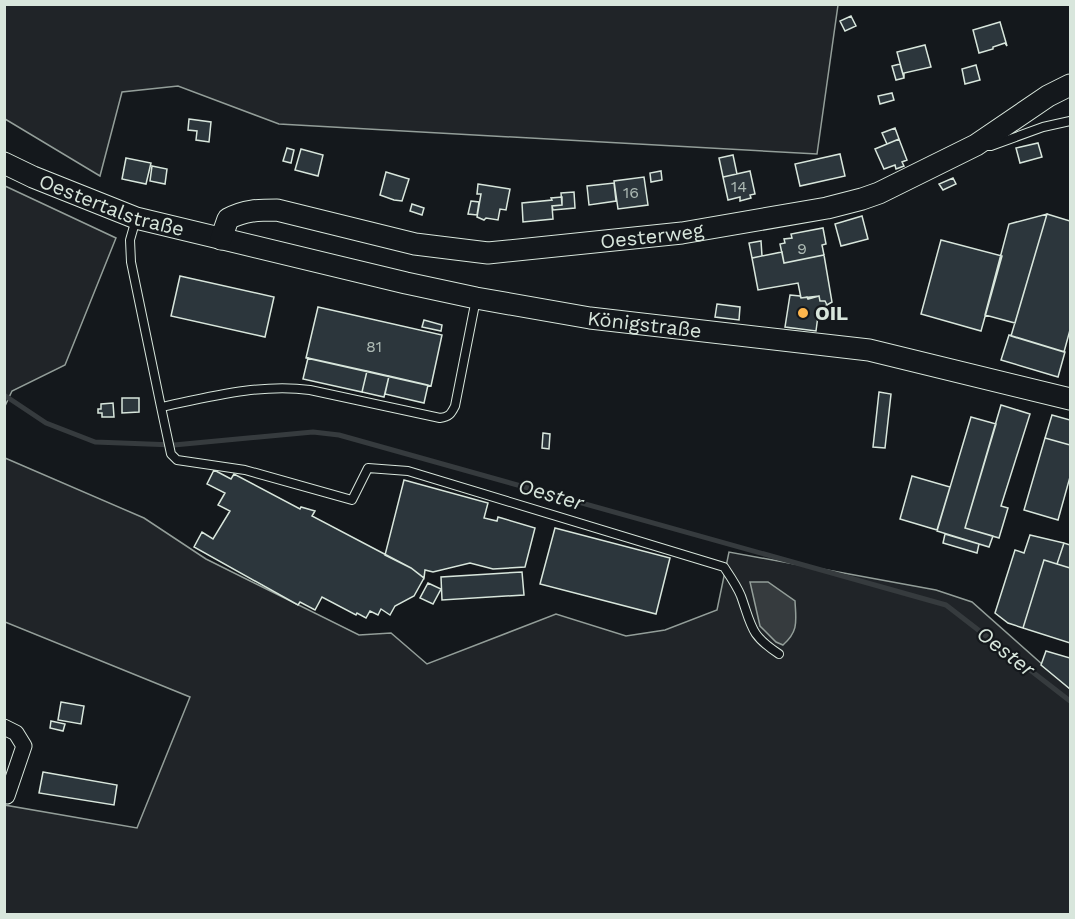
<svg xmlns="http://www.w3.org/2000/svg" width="1075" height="919" font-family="'Work Sans',sans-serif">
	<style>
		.green { fill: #202428; stroke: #939e99; stroke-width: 1.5 }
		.water { fill: #363b3e; stroke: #939e99; stroke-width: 1.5 }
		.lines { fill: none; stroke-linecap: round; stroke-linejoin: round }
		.stream { stroke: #363b3e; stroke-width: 5 }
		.building { fill: #2c363c; stroke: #d8e6dc; stroke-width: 1.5 }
		.lane-casing { stroke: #d8e6dc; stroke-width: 10 }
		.street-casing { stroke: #d8e6dc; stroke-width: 17 }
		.secondary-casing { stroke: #d8e6dc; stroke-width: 23 }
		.lane { stroke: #14181c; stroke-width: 8 }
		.street { stroke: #14181c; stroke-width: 15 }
		.secondary { stroke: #14181c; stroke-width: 21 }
		.poi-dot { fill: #ffb74d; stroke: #14181c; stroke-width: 2 }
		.labels { text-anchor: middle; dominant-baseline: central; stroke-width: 4.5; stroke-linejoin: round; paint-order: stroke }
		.number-label { font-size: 16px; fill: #adbab4 }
		.street-label { font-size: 20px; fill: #d8e6dc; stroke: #14181c }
		.poi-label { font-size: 20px; font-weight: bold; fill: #d8e6dc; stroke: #14181c; text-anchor: start }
		.water-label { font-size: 21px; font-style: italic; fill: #d8e6dc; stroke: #14181c }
	</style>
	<rect width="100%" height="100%" fill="#14181c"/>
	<path class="green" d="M 5,4 L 838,4 L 838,5 L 817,154 L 279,124 L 178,86 L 122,92 L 100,176 L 5,119 Z
		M 5,186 L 116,238 L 65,365 L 12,391 L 5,406 Z
		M 5,458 L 144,518 L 206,559 L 359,635 L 391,633 L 427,664 L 556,614 L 626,636 L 665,630 L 717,610 L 729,552 L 936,590 L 972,602 L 1070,689 L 1070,914 L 5,914 L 4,805 L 137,828 L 190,697 L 5,622 Z"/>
	<path class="water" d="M 750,582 L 768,582 L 795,601 C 796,621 799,631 783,645 L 776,642 L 760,626 Z"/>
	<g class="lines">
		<path class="stream" d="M 4,395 L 46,423 L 95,442 L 174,445 L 313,432 L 339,435 L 946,605 L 1070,701"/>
	</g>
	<path class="building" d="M 851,16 L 856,26 L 845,31 L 840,21 Z
		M 1000,22 L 1007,46 L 1005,43 L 993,47 L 993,49 L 979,53 L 973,30 Z
		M 925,45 L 931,67 L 904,73 L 904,78 L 897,52 Z
		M 900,64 L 904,78 L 896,80 L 892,66 Z
		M 976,65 L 980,80 L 965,84 L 962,69 Z
		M 892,93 L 894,100 L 880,104 L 878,96 Z
		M 189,119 L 211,122 L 209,142 L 196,140 L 197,131 L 188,130 Z
		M 895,128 L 899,139 L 887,144 L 882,133 Z
		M 899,139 L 907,160 L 902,162 L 904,166 L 896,169 L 895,165 L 884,169 L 875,149 Z
		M 1038,143 L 1042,157 L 1020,163 L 1016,148 Z
		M 287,148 L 294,150 L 291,163 L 283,161 Z
		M 301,149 L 323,155 L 318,176 L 295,170 Z
		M 840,154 L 845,176 L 800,186 L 795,164 Z
		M 733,155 L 737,174 L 723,177 L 719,158 Z
		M 126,158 L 151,163 L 146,184 L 122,179 Z
		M 152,166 L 167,169 L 165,184 L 150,181 Z
		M 661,171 L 662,180 L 651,182 L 650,173 Z
		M 750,171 L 755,194 L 750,195 L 751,198 L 740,201 L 740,197 L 728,200 L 723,177 Z
		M 386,172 L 409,179 L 402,201 L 394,200 L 380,195 Z
		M 644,177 L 648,205 L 618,209 L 614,181 Z
		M 953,178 L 956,184 L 943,190 L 939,184 Z
		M 614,183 L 616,201 L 589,205 L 587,186 Z
		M 478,184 L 510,189 L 506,210 L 500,209 L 498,220 L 486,218 L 484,220 L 477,217 L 481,194 L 477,194 Z
		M 574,192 L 575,208 L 553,210 L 552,206 L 562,205 L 561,193 Z
		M 562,197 L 562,205 L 552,206 L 553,219 L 523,222 L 522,203 L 552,200 L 551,198 Z
		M 471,201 L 479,202 L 477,215 L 468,214 Z
		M 412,204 L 424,208 L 422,215 L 410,211 Z
		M 1047,214 L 1070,221 L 1070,330 L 1064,352 L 1011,336 Z
		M 1047,214 L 1015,323 L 985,315 L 1009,224 Z
		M 862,216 L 868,239 L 841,246 L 835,224 Z
		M 823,228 L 826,244 L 822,245 L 824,255 L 784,263 L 780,244 L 785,243 L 784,239 L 792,238 L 791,234 Z
		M 941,240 L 1002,256 L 981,331 L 921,314 Z
		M 761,241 L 762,256 L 752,258 L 749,243 Z
		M 782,252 L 784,263 L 824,255 L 832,302 L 827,305 L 825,301 L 820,301 L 819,296 L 801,298 L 798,283 L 758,290 L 752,258 Z
		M 180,276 L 274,297 L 265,337 L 171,316 Z
		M 790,295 L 800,296 L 801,298 L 807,297 L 808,299 L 819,296 L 820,301 L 825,301 L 827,305 L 819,308 L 816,331 L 785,327 Z
		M 717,304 L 740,307 L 739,320 L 715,317 Z
		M 318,307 L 442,335 L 431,386 L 306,358 Z
		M 424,320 L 442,325 L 441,331 L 422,327 Z
		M 1009,335 L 1065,352 L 1058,377 L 1001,360 Z
		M 308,358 L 367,371 L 362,392 L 303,379 Z
		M 367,371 L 389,376 L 384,397 L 362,392 Z
		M 389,376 L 428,385 L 424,403 L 385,394 Z
		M 879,392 L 891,394 L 885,448 L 873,447 Z
		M 122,398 L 139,398 L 139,412 L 122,413 Z
		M 113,403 L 114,417 L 102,417 L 102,413 L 98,413 L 98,409 L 101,409 L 101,404 Z
		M 1001,405 L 1030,414 L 1001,506 L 1008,508 L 999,538 L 965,528 Z
		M 1052,415 L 1070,420 L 1070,445 L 1045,438 Z
		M 971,417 L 996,424 L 965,528 L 993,536 L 989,547 L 937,531 Z
		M 543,433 L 550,434 L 549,449 L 542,448 Z
		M 1045,438 L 1070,445 L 1070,477 L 1058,520 L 1024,510 Z
		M 214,470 L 231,479 L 234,474 L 300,509 L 301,507 L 315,511 L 312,516 L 411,568 L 424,578 L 414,596 L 395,606 L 390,615 L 381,609 L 378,615 L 370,611 L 366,618 L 357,613 L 356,615 L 322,597 L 315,610 L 300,602 L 298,605 L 194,547 L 202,532 L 213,539 L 230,511 L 218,505 L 225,493 L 207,484 Z
		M 912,476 L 950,487 L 937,530 L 900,519 Z
		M 404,480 L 488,503 L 484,518 L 497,521 L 498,517 L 535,528 L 525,567 L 493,569 L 470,563 L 433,572 L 425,570 L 424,578 L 411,568 L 385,555 Z
		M 555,528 L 670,558 L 656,614 L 540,584 Z
		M 945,534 L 979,544 L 977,553 L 943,543 Z
		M 1030,535 L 1064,543 L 1057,564 L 1044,560 L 1023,628 L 1008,623 L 995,613 L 1015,550 L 1024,553 Z
		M 1064,543 L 1070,545 L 1070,568 L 1057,564 Z
		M 1044,560 L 1070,568 L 1070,643 L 1023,628 Z
		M 522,572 L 524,595 L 442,600 L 441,577 Z
		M 428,583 L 441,589 L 433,604 L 420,598 Z
		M 1046,651 L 1070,658 L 1070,689 L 1041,665 Z
		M 61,702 L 84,706 L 81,724 L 58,720 Z
		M 51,721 L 65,724 L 63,731 L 50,728 Z
		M 43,772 L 117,785 L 114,805 L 39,793 Z"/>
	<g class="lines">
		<defs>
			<path id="lane" d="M 986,146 L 991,146 L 1043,127 L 1070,121
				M 136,219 L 130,240 L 131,262 L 161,407
				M 476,299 L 455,406 C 451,414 449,417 440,418 L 310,390 C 261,383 209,397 161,407 L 171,454 L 177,460 L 245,470 L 352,500 L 368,468 L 408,471 L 724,567 C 730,576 737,586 741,596 C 752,627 750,635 779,654"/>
			<path id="street" d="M 4,727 L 16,733 L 24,746 L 7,796"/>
			<g id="secondary">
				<path id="s1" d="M 4,163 L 33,177 L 136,218 L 406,283 L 476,298 L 590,318 L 869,350 L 1070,399"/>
				<path id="s2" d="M 221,239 L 228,219 C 245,210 258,210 277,210 L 415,244 L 488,253 L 682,233 L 827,208 L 862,199 L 879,193 L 976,145 L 1048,96 L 1070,85"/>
			</g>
		</defs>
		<use href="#lane" class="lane-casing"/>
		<use href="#street" class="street-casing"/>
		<use href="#secondary" class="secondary-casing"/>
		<use href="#lane" class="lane"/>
		<use href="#street" class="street"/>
		<use href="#secondary" class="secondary"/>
	</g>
	<circle class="poi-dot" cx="803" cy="313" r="6"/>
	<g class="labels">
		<g class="number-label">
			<text x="739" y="186">14</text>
			<text x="631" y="192">16</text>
			<text x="802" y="248">9</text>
			<text x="374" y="346">81</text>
		</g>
		<g class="street-label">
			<text stroke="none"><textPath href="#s1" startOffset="116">Oestertalstraße</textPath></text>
			<text stroke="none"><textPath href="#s2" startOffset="452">Oesterweg</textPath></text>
			<text stroke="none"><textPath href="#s1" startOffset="663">Königstraße</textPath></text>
		</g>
		<g class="poi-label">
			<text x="815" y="313">OIL</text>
		</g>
		<g class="water-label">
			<text transform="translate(551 494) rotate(16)">Oester</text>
			<text transform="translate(1006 651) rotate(38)">Oester</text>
		</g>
	</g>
	<rect width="1075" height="919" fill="none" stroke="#d8e6dc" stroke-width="12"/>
</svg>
